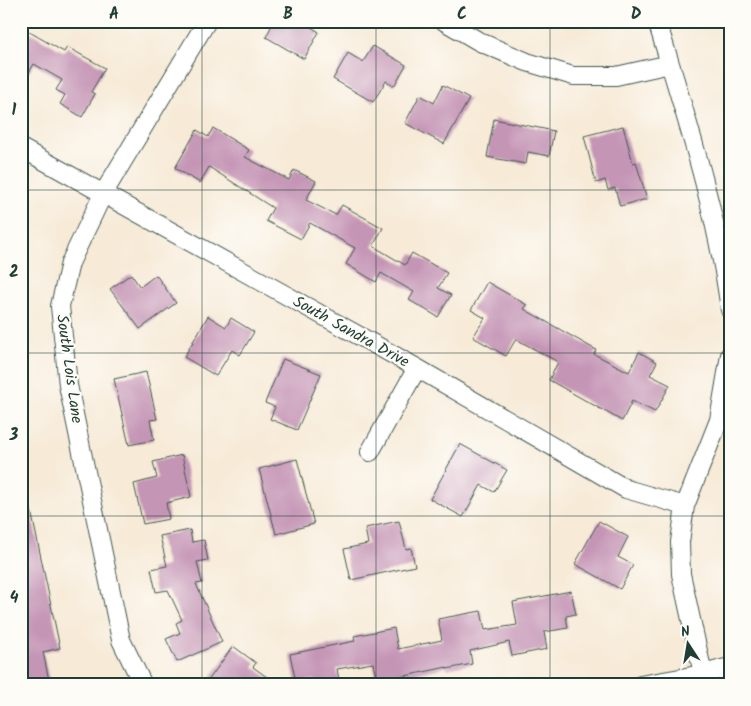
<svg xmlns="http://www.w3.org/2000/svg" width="751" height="706" font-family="Kalam,sans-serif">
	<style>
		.building { fill: #c595b6 }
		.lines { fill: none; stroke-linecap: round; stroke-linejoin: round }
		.minor-casing { stroke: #3f574c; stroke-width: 20 }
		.minor { stroke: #fff; stroke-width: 18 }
		.grid { fill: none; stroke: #1f3d34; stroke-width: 1; stroke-opacity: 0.55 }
		.labels { text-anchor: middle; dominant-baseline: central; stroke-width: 4.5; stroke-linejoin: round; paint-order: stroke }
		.street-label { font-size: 16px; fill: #1f3d34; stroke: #fdfcf7 }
		.neatline { fill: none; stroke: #1f3d34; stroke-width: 2 }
		.grid-label { font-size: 16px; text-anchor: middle; font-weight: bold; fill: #1f3d34 }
	</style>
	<rect width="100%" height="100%" fill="#fdfcf7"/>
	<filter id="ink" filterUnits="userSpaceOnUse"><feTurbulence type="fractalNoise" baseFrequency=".02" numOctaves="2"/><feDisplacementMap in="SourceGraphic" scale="10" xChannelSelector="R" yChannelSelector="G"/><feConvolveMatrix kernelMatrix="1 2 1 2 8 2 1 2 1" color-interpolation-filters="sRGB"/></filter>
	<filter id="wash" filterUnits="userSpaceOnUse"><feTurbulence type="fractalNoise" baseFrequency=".0096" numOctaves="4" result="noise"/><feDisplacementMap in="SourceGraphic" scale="20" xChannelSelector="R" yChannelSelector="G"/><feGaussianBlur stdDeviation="1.12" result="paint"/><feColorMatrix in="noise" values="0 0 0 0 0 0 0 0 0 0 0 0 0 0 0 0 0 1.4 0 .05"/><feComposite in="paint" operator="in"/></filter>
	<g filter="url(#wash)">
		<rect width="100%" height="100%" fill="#f7ead7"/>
		<g id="blocks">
			<path class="building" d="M 274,21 L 301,21 L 319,32 L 304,59 L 266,37 Z
				M 21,27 L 64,52 L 67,47 L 105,68 L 91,92 L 95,94 L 82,117 L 60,104 L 65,95 L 56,90 L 62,80 L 34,64 L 21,86 Z
				M 373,46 L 406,65 L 394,86 L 386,81 L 373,102 L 333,79 L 348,53 L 363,62 Z
				M 443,85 L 469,99 L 444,144 L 405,123 L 420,95 L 434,103 Z
				M 494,119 L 554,131 L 549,156 L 528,152 L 526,164 L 487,157 Z
				M 623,126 L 633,163 L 636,162 L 647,199 L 620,206 L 615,188 L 608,190 L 605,180 L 596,183 L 584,136 Z
				M 213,128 L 249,150 L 245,157 L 289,180 L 294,170 L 316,181 L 306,200 L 336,215 L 342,205 L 383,228 L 373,246 L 405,265 L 412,253 L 447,273 L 438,288 L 451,295 L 438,317 L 409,300 L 414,292 L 381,273 L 376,282 L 346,264 L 355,248 L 310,223 L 301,239 L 266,221 L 273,208 L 209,167 L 200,183 L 175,168 L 197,130 L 208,137 Z
				M 131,274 L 140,287 L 156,275 L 176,303 L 140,329 L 110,289 Z
				M 487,282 L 527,305 L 524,309 L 596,350 L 594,354 L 629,372 L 639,352 L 657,362 L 650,375 L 670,385 L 655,412 L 632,401 L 622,421 L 549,380 L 558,362 L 516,339 L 506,356 L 473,337 L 485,318 L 471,310 Z
				M 208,316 L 226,327 L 231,318 L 254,332 L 240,355 L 232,350 L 216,376 L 184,357 Z
				M 283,359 L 321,374 L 297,430 L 270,419 L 275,407 L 265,403 Z
				M 146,372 L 157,419 L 150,420 L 154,440 L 129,445 L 114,379 Z
				M 460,444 L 507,470 L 494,492 L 481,485 L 463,517 L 430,499 Z
				M 182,455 L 191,497 L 166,503 L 169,519 L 143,524 L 134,484 L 157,478 L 153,462 Z
				M 297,459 L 314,524 L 276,534 L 259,469 Z
				M 28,496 L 60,648 L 43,652 L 50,685 L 21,685 L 21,632 L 28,630 L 21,595 L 21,497 Z
				M 399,521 L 406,549 L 411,548 L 415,566 L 351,580 L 344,549 L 368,544 L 365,528 Z
				M 599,521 L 628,537 L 618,557 L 633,565 L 620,589 L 575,564 Z
				M 190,530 L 192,542 L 204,540 L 208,560 L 197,562 L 202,583 L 196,584 L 222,642 L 177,662 L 166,639 L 180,633 L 176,623 L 182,620 L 168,590 L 156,592 L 151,569 L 167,566 L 160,536 Z
				M 571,591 L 576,614 L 566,616 L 568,628 L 544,632 L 547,649 L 512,656 L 509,642 L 470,651 L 472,664 L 447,669 L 447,667 L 377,682 L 373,663 L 337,669 L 340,685 L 315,685 L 314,680 L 296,683 L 290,654 L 355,641 L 354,636 L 394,628 L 398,649 L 442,640 L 438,619 L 481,611 L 485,630 L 517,625 L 513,602 Z
				M 233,646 L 256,663 L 253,667 L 278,685 L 205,685 Z"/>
		</g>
	</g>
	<g filter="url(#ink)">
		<use href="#blocks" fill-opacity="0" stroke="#3f574c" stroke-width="1"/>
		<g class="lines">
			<defs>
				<path id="minor" d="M 444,21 L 480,42 L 527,62 L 573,76 L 616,76 L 670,64
					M 657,21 C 686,117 717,211 730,310
					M 21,148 L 417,368 L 626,489 L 685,506
					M 370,452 L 417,368
					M 703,674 L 681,574 L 680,542 L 685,506 L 719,420 L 730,355
					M 143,685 L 121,640 L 68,385 L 60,306 L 70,263 L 103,194 L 207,21
					M 640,685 L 703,674 L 730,667"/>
			</defs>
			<use href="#minor" class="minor-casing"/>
			<use href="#minor" class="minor"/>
		</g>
	</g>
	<path class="grid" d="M 202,21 L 202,685M 376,21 L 376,685M 550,21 L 550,685M 21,190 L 730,190M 21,353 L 730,353M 21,516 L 730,516"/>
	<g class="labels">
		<g class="street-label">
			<text transform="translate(351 332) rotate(29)">South Sandra Drive</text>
			<text transform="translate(69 369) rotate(82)">South Lois Lane</text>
		</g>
	</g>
	<rect width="751" height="706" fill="none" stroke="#fdfcf7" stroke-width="55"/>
	<g transform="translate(688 644) rotate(348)" stroke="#fdfcf7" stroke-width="4" paint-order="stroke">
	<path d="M0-4L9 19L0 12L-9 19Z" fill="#1f3d34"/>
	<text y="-8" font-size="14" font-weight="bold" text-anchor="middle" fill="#1f3d34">N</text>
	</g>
	<rect x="28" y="28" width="696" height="650" class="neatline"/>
	<g class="grid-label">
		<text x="114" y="19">A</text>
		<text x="288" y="19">B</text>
		<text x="462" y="19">C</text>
		<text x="636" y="19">D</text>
		<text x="14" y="115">1</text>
		<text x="14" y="277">2</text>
		<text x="14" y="440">3</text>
		<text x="14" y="603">4</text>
	</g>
</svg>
